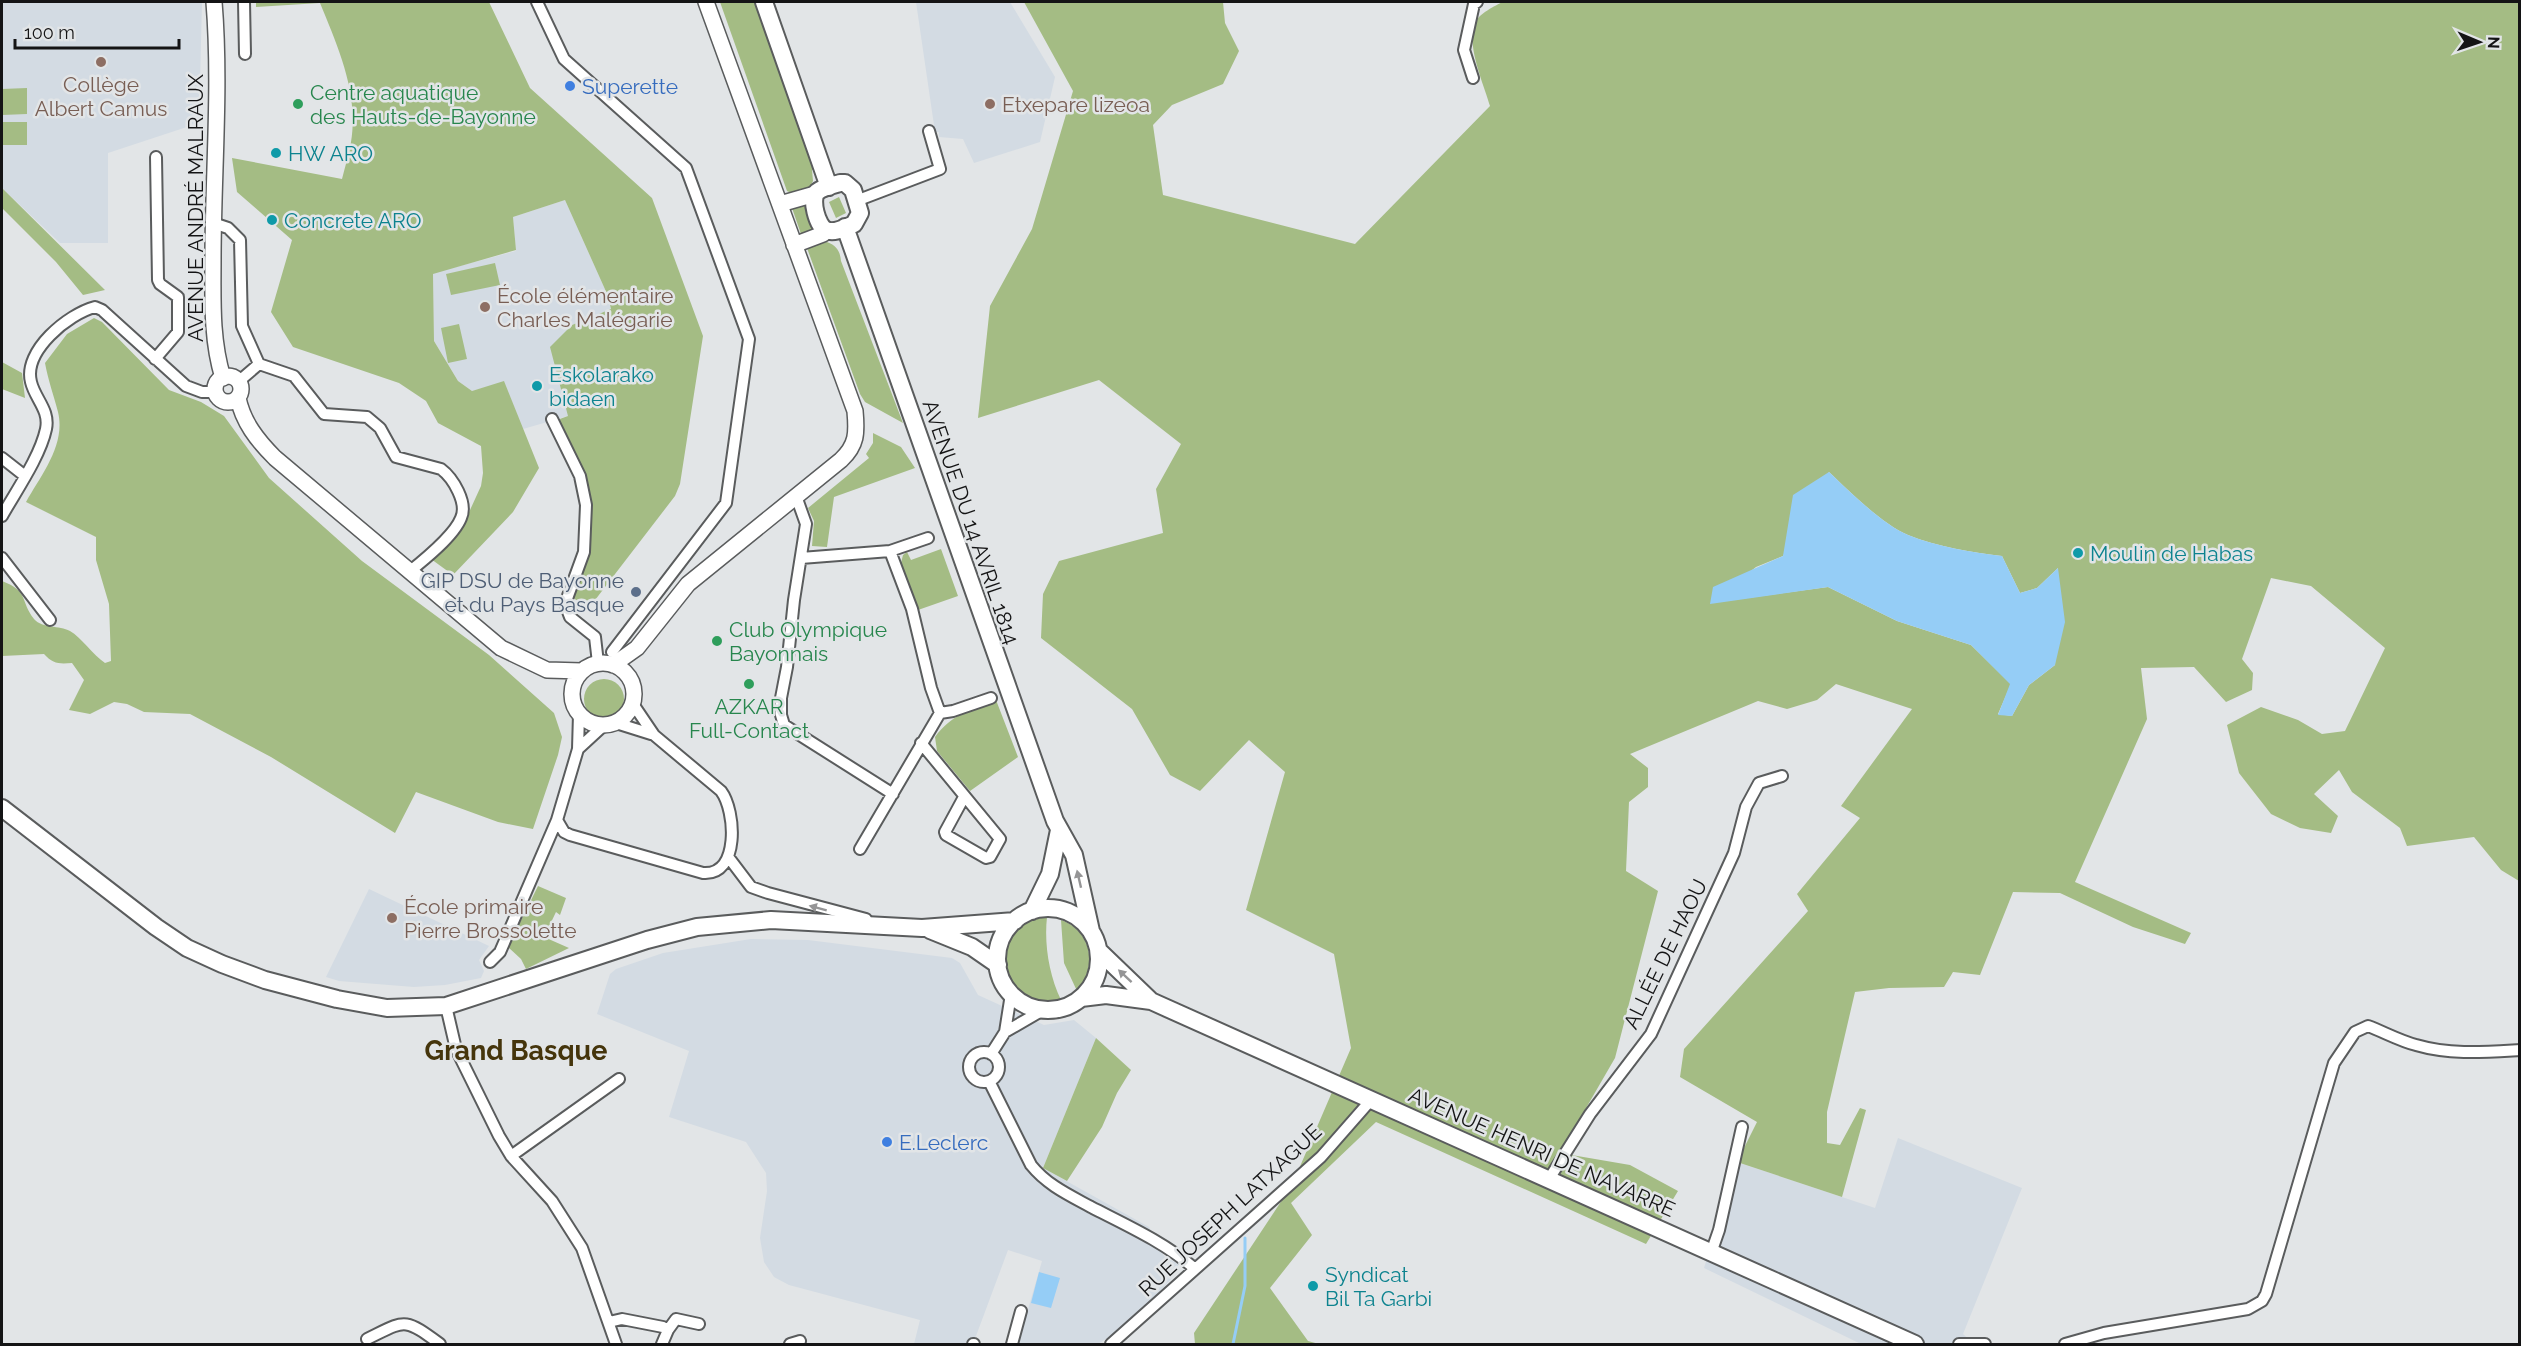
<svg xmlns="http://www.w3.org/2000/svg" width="2521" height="1346" font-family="Raleway,sans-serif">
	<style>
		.built { fill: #d3dbe3 }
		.green { fill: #a4bc84; fill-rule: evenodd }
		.water { fill: #95cdf6 }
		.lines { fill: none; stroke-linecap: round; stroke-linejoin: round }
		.stream { stroke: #95cdf6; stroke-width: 3 }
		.street-casing { stroke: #5a5c5d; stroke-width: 14 }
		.secondary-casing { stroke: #5a5c5d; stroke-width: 18 }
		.primary-casing { stroke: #5a5c5d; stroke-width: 20 }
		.street { stroke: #fff; stroke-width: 10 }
		.secondary { stroke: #fff; stroke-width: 15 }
		.primary { stroke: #fff; stroke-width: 16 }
		.oneway { fill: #959596 }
		.education-dot { fill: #8d6e63; stroke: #e2e5e7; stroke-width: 2 }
		.shop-dot { fill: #3f7fe0; stroke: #e2e5e7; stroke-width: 2 }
		.leisure-dot { fill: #2e9e5b; stroke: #e2e5e7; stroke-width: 2 }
		.culture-dot { fill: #0f9aa8; stroke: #e2e5e7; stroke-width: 2 }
		.service-dot { fill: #5c6f8a; stroke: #e2e5e7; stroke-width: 2 }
		.labels { text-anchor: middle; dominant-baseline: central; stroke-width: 5; stroke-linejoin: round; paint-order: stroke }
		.education-label { font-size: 21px; fill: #785e54; stroke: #e2e5e7; text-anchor: start }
		.shop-label { font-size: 21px; fill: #366cbe; stroke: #e2e5e7; text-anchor: start }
		.leisure-label { font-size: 21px; fill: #27864d; stroke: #e2e5e7; text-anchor: start }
		.culture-label { font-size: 21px; fill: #0d838f; stroke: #e2e5e7; text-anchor: start }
		.street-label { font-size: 21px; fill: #141415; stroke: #e2e5e7 }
		.service-label { font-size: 21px; fill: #4e5e75; stroke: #e2e5e7; text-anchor: end }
		.district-label { font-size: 27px; font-weight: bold; fill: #45350c; stroke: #e2e5e7 }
	</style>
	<rect width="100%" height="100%" fill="#e2e5e7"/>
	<path class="built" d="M 2,2 L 202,2 L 199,123 L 108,153 L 108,243 L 60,243 L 2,188 Z
		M 916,2 L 1010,2 L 1055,77 L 1040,142 L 974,163 L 963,139 L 939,137 L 939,132 L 935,132 Z
		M 565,200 L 608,296 L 611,309 L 572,325 L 568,416 L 523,429 L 504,382 L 472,391 L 458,381 L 434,341 L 433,273 L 516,251 L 513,217 Z
		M 369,889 L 489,946 L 479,960 L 484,971 L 481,978 L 445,985 L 414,987 L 339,981 L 326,977 Z
		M 751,939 L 808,940 L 952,958 L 960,963 L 978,995 L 1044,1025 L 1074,1020 L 1096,1038 L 1043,1168 L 1149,1227 L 1164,1256 L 1178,1264 L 1178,1272 L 1126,1326 L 1098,1344 L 1018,1344 L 1042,1261 L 1008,1250 L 976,1336 L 969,1344 L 914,1344 L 920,1320 L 789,1285 L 774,1277 L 764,1262 L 760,1238 L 767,1191 L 766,1173 L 746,1142 L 669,1117 L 689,1051 L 597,1014 L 610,974 L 616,969 L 663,953 Z
		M 1898,1138 L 2022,1188 L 1963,1334 L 1974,1344 L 1861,1344 L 1704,1268 L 1737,1162 L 1875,1208 Z"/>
	<path class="green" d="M 256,2 L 489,2 L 530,88 L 652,198 L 703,336 L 680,484 L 675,496 L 592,604 L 586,608 L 570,595 L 588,505 L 557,420 L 568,416 L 550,347 L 572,325 L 611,309 L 608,296 L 565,200 L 513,217 L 516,250 L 433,274 L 434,341 L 458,381 L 472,391 L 504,381 L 539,468 L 513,512 L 453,575 L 431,559 L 460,532 L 481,486 L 483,473 L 481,446 L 438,423 L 426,401 L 399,383 L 293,347 L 271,312 L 292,240 L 237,192 L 232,158 L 342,179 C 345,167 349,154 351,142 C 359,93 338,47 320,3 L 256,7 Z
		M 720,2 L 757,2 L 815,169 L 812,170 L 813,181 L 810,187 L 791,193 L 787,191 Z
		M 1024,2 L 1223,2 L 1225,23 L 1239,51 L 1223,84 L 1172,105 L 1153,125 L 1163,195 L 1355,244 L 1490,106 C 1484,85 1467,47 1474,26 C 1477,14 1492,8 1502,2 L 2519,2 L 2519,881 L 2501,870 L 2474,837 L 2407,846 L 2400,828 L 2352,792 L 2339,770 L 2314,794 L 2338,816 L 2331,833 L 2300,828 L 2271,814 L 2239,773 L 2227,725 L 2261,707 L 2298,720 L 2322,734 L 2345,731 L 2385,648 L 2311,586 L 2271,578 L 2242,659 L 2253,673 L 2252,690 L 2226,702 L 2194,667 L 2141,668 L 2147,719 L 2075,882 L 2191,933 L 2185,944 L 2133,927 L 2060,893 L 2013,892 L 1980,975 L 1953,972 L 1944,987 L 1889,988 L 1855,992 L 1827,1112 L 1827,1143 L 1840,1145 L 1860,1108 L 1866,1110 L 1842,1197 L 1737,1162 L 1757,1122 L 1680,1077 L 1684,1049 L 1808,911 L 1797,894 L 1860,818 L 1841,806 L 1912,709 L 1836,684 L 1817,700 L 1787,709 L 1758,701 L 1630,754 L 1648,768 L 1648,787 L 1629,802 L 1626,871 L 1658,891 L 1615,1058 L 1560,1153 L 1630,1165 L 1678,1191 L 1646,1244 L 1376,1122 L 1291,1203 L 1312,1235 L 1270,1288 L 1308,1341 L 1319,1344 L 1195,1344 L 1194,1333 L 1292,1185 L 1351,1048 L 1334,954 L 1246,910 L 1285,772 L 1249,740 L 1200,791 L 1170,775 L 1132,709 L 1041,638 L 1043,594 L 1059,561 L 1163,533 L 1156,489 L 1181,444 L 1099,380 L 978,418 L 990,306 L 1032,229 L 1073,91 ZM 1829,472 C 1849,491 1882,524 1908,535 C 1938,547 1970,552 2002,556 L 2020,593 L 2037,588 L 2058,568 L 2055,665 L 2029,685 L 2012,716 L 1998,714 L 2011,684 L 1971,645 L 1897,621 L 1828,587 L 1711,603 L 1756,567 L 1783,556 Z
		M 27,88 L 27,114 L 2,115 L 2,89 Z
		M 2,122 L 27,122 L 27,145 L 2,145 Z
		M 2,188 L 105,290 L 83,295 L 56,262 L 2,208 Z
		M 839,197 L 846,213 L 836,218 L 829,202 Z
		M 806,199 L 815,229 L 802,237 L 791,205 Z
		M 827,242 C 837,246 840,251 841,261 L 903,423 L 865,402 L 860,394 L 807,248 Z
		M 495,263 L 500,285 L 451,295 L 446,274 Z
		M 94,318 L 102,322 L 169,390 L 201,402 L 224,416 L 269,478 L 362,561 L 489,655 L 554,713 L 562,737 L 558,755 L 533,829 L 498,822 L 416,792 L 395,833 L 271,757 L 190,714 L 144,712 L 127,704 L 114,702 L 90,714 L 69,710 L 84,680 L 72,663 C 59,664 53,664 44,654 L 2,656 L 2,581 C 29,591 20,601 34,619 C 43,629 59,625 70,631 C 81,637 93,655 105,663 L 111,661 L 109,604 L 96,560 L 96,537 L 26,502 C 41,475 66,445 58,412 C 54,396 48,380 45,363 L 67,334 Z
		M 459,324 L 467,359 L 448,363 L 441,328 Z
		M 2,362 L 22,373 L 25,398 L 2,389 Z
		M 873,433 L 901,447 L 915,468 L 834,497 L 827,547 L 812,546 L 814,521 L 808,508 L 869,458 L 866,454 L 873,443 Z
		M 941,549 L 958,596 L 918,610 L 901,563 L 903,555 L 907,552 L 911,560 Z
		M584 699a20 20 0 1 1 40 0a20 20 0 1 1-40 0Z
		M 996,700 L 1018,757 L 970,791 L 937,751 L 935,737 C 951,715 971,709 996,700 Z
		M 538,886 L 566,898 L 560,915 L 556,912 L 544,937 L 569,948 L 526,969 L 521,959 L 508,947 Z
		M 1047,917 C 1044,944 1049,975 1061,1000 C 1000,1019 982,924 1047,917 Z
		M 1061,920 C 1092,931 1098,966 1077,991 L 1064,963 Z
		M 1096,1038 L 1131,1070 L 1117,1093 L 1102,1127 L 1067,1181 L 1043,1168 Z"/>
	<path class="water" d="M 1829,472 C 1849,491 1882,524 1908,535 C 1938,547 1970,552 2002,556 L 2020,593 L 2037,588 L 2058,568 L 2065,622 L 2055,665 L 2029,685 L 2012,716 L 1998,715 L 2010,684 L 1971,645 L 1897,621 L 1828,587 L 1710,604 L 1713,587 L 1783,556 L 1793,495 Z
		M 1039,1272 L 1060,1278 L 1051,1308 L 1031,1303 Z"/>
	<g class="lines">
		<path class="stream" d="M 1233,1344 L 1245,1286 L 1245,1238"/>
		<defs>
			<path id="street" d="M 244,2 L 245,54
				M 537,2 L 564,59 L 686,168 L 749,339 L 726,503 L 612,652
				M 1473,78 L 1464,50 L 1474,4 L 1477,2
				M 856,201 L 940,169 L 929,131
				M 213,223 L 228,228 L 240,240 L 242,326 L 259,364 L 238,382
				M 155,359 L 178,332 L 178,297 L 160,284 L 158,280 L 156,157
				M 259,364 L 294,376 L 324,414 L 367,417 L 380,428 L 396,457 L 441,469 C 453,478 468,503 461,518 C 454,536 424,560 409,572
				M 552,419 L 580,476 L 586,505 L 584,552 L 565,604 L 570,617 L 595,637 L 598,663
				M 2,458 L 25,476
				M 796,496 L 806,524 L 794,600 L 787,667 L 781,698 L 781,715 L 784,725 L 893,794
				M 2,516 C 16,491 40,457 46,429 C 50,410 35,399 31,382 C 23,351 68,314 95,307 L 102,310 L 186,386 L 202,392 L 216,392
				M 2,558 L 50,620
				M 801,558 L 890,551 L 928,538
				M 940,713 L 953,711 L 991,698
				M 616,723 L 651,734
				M 921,743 L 1000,839 L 990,857 L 986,858 L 946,835 L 945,832 L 964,797
				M 578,749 L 603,726
				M 557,820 L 564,832 L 570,835 L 703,873 C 740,876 736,811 721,791 L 654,735 L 633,704
				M 860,849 L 940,713 L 931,688 L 912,609 L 890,551
				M 729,858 L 751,887 L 768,893 L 866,919
				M 490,962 L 500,952 L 557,820 L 578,749 L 579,714
				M 446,1006 L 456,1049 L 499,1136 L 511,1156 L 552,1201 L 582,1248 L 616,1344
				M 1005,1032 L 1043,1010
				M969 1067a15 15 0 1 1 30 0a15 15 0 1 1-30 0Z
				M 991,1054 L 1005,1032 L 1011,994
				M 989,1081 L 1031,1165 C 1047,1185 1069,1195 1091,1207 C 1126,1225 1164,1242 1194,1268
				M 511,1156 L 619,1079
				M 1549,1179 L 1590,1114 L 1651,1034 L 1734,853 L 1746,807 L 1759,783 L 1782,776
				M 1711,1253 L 1719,1230 L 1742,1127
				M 609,1322 L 622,1319 L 663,1327 L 668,1330 L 662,1344
				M 668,1330 L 676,1319 L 699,1324
				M 367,1339 C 406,1320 403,1317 440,1344
				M 790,1344 L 800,1341
				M 973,1344 L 974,1344
				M 1012,1344 L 1021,1311
				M 1111,1344 L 1321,1157 L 1371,1100
				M 1959,1344 L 1985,1344
				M 2065,1344 L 2104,1333 L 2248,1309 L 2262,1301 L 2266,1294 L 2334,1063 L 2355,1032 L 2368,1026 C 2384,1032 2400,1041 2416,1045 C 2450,1055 2485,1052 2520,1050"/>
			<path id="secondary" d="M 214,2 C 221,87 213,174 213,259 C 213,299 211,339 223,378
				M 780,204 L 815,194
				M 794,245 L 823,234 L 826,230
				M215 389a13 13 0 1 1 26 0a13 13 0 1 1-26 0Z
				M 238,398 C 243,422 257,440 275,458 L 501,648 L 547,670 L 582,671
				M572 694a31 31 0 1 1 62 0a31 31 0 1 1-62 0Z
				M 613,665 L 637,648 L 688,584 L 841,460 C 857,445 857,433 855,411 L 706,2"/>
			<path id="primary" d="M 764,2 L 829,187
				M 840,183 L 845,183 L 853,190 L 860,213 L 854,224 C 846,227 835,234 826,230 C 817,226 810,199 817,192 C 823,187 833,185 840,183 Z
				M 845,227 L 1055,821 L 1074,855 L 1091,931
				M 2,808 L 156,927 L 187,948 L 222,964 L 265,980 L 337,999 L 387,1008 L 446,1006 L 647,940 L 697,927 L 771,920 L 922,928 L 1015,921
				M997 959a51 51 0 1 1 102 0a51 51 0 1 1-102 0Z
				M 1032,911 L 1050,874 L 1059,830
				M 930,930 L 972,947 L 998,965
				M 1099,951 L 1151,1001
				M 1081,998 L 1106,995 L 1151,1001 L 1915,1344"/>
		</defs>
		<use href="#street" class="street-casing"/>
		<use href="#secondary" class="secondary-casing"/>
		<use href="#primary" class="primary-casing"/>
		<use href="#street" class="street"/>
		<use href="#secondary" class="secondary"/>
		<use href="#primary" class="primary"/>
	</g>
	<defs><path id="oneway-solid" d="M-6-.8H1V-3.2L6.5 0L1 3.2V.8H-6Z" transform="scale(1.5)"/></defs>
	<g class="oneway">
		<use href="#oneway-solid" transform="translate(1079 879) rotate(-103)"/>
		<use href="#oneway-solid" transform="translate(818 908) rotate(-165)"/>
		<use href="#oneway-solid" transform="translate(1125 976) rotate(-137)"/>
	</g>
	<g class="education-dot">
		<circle cx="101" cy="62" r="6"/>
		<circle cx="990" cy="104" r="6"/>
		<circle cx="485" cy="307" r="6"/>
		<circle cx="392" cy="918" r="6"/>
	</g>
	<g class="shop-dot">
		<circle cx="570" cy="86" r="6"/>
		<circle cx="887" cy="1142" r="6"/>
	</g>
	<g class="leisure-dot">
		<circle cx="298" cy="104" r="6"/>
		<circle cx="717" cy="641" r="6"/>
		<circle cx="749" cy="684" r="6"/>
	</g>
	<g class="culture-dot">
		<circle cx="276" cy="153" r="6"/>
		<circle cx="272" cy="220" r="6"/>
		<circle cx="537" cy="386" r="6"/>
		<circle cx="2078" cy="553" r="6"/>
		<circle cx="1313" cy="1286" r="6"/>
	</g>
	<circle class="service-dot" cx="636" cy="592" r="6"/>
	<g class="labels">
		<g class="education-label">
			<text x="101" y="84" text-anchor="middle">Collège<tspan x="101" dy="24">Albert Camus</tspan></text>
			<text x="1002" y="104">Etxepare lizeoa</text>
			<text x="497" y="295">École élémentaire<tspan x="497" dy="24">Charles Malégarie</tspan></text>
			<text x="404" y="906">École primaire<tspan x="404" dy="24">Pierre Brossolette</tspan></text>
		</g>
		<g class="shop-label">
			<text x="582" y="86">Superette</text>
			<text x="899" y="1142">E.Leclerc</text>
		</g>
		<g class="leisure-label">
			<text x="310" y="92">Centre aquatique<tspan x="310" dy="24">des Hauts-de-Bayonne</tspan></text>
			<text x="729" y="629">Club Olympique<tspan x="729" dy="24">Bayonnais</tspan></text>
			<text x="749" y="706" text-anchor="middle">AZKAR<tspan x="749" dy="24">Full-Contact</tspan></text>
		</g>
		<g class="culture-label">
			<text x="288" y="153">HW ARO</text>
			<text x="284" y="220">Concrete ARO</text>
			<text x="549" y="374">Eskolarako<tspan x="549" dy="24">bidaen</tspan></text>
			<text x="2090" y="553">Moulin de Habas</text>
			<text x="1325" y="1274">Syndicat<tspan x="1325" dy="24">Bil Ta Garbi</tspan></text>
		</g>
		<g class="street-label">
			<text transform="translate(195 208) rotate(-90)">AVENUE ANDRÉ MALRAUX</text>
			<text transform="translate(971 522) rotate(71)">AVENUE DU 14 AVRIL 1814</text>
			<text transform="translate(1665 954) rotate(-64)">ALLÉE DE HAOU</text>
			<text transform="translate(1542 1152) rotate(24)">AVENUE HENRI DE NAVARRE</text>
			<text transform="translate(1230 1210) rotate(-43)">RUE JOSEPH LATXAGUE</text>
		</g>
		<g class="service-label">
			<text x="624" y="580">GIP DSU de Bayonne<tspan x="624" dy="24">et du Pays Basque</tspan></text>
		</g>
		<g class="district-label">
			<text x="516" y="1050">Grand Basque</text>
		</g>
	</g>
	<rect width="2521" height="1346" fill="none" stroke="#141415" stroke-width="6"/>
	<g transform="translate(2479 42) rotate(92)" stroke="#e2e5e7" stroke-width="4.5" paint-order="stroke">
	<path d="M0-4.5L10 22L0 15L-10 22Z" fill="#141415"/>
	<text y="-9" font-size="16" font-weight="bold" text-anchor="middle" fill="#141415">N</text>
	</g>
	<path d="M15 39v9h164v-9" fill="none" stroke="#141415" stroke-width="3"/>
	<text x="24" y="39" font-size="18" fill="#141415" stroke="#e2e5e7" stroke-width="4.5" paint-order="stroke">100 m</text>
</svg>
